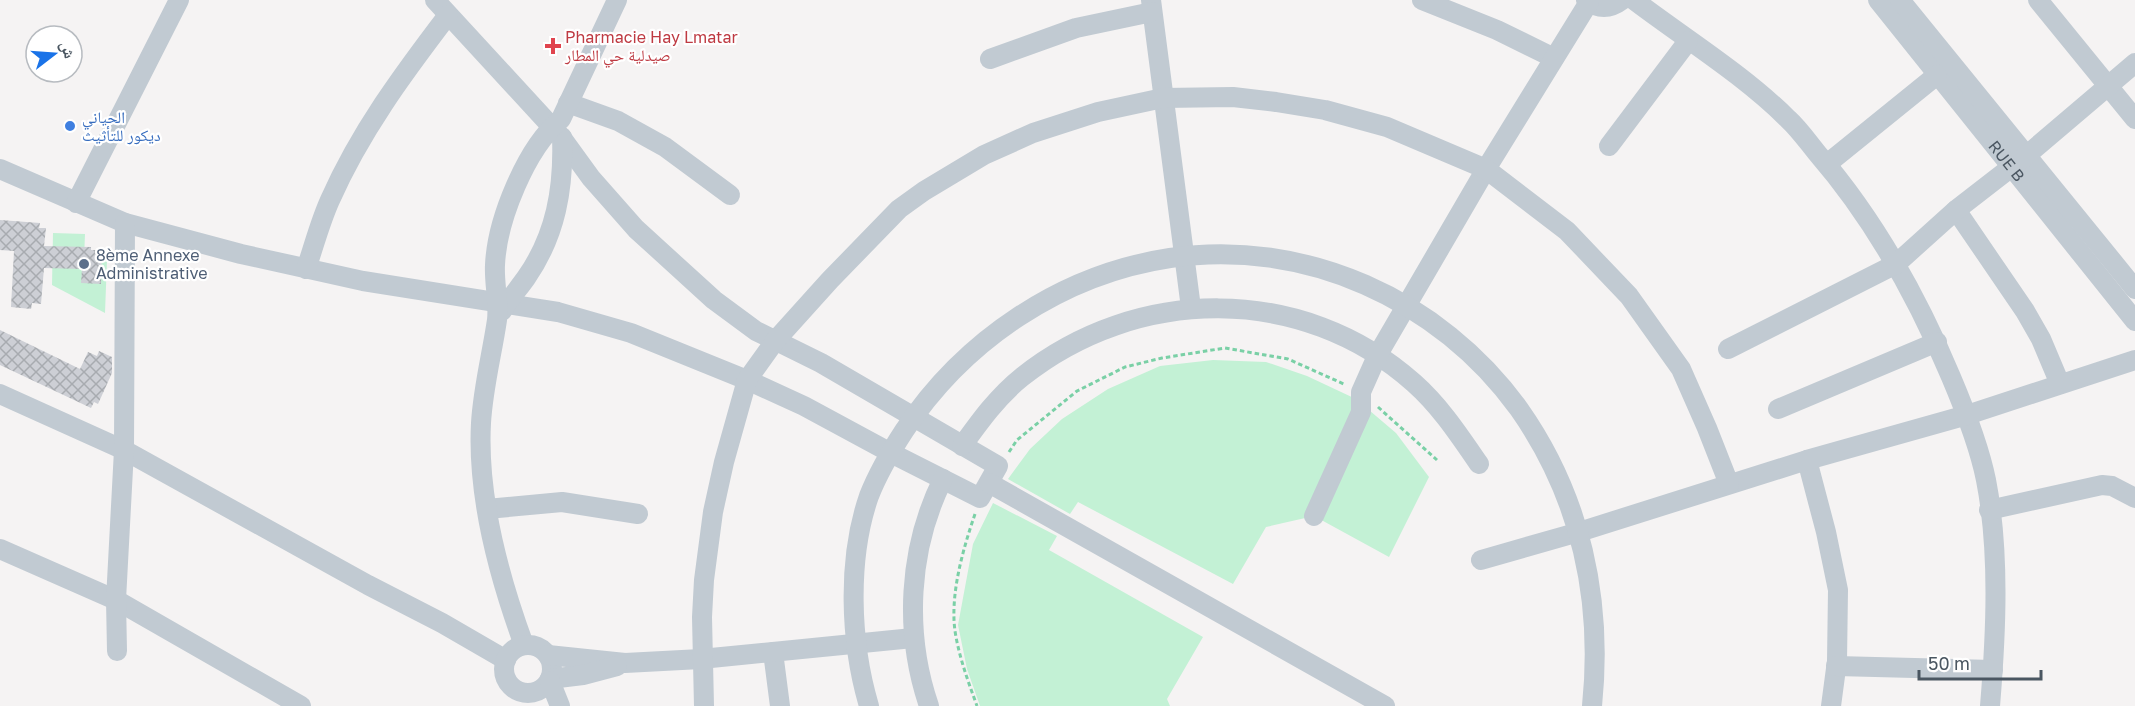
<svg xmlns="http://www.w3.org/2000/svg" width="2135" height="706" font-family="'Golos Text','Noto Naskh Arabic',sans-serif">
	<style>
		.green { fill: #c3f1d5 }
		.building { fill: url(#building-cross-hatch) }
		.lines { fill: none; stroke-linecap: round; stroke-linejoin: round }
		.path { stroke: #7ad0a6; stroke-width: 3; stroke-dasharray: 4.5 3; stroke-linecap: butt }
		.minor { stroke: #c1cad2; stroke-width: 20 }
		.health-dot { fill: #e0444e; stroke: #fff; stroke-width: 2 }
		.shop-dot { fill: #3f7fe0; stroke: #fff; stroke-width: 2 }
		.service-dot { fill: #5c6f8a; stroke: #fff; stroke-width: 2 }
		.labels { text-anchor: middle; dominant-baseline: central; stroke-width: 4.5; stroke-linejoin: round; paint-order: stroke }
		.health-label { font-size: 16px; fill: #be3a42; stroke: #fff; text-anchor: start }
		.shop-label { font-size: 16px; fill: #366cbe; stroke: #fff; text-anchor: start }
		.street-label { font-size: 16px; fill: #4a5661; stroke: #fff }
		.service-label { font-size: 16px; fill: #4e5e75; stroke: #fff; text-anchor: start }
	</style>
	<defs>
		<pattern id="building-cross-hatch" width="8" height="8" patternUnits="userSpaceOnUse" patternTransform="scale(1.5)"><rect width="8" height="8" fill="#cdcfd5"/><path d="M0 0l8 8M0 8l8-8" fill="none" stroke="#a8abb0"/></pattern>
	</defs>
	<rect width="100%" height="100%" fill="#f5f3f3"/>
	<path class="green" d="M 53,233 L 85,234 L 84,259 L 107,260 L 105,313 L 52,285 Z
		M 1213,360 L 1266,362 L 1307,376 L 1356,399 L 1396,433 L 1429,477 L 1389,557 L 1314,516 L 1266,527 L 1233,584 L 1078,502 L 1070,514 L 1008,479 L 1030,449 L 1062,419 L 1108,389 L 1160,366 Z
		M 993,503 L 1057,536 L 1049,550 L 1203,637 L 1167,699 L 1170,706 L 980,706 L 967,669 L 958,625 L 973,544 Z"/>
	<path class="building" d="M 0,220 L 40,223 L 39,228 L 46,228 L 44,246 L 91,247 L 91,250 L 102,250 L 101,284 L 81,283 L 82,269 L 44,268 L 41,304 L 32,303 L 31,309 L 11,307 L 14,251 L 0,250 Z
		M 0,330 L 80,369 L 88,352 L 97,356 L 99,351 L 112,357 L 112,373 L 98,404 L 94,402 L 91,408 L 0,365 Z"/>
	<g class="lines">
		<path class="path" d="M 1378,407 L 1437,460
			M 1009,452 L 1017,440 L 1077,391 L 1125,367 L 1162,358 L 1225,348 L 1288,359 L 1346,385
			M 975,514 C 963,549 950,594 955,631 C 959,657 968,681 977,706"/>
		<g class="minor">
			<path d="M 1151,0 L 1191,308"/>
			<path d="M 1422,0 L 1497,30 L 1554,58"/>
			<path d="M 1586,0 C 1598,9 1610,9 1622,0"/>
			<path d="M 1634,0 C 1684,38 1744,75 1788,119 C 1799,129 1808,142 1817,153 C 1875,220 1917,296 1951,377 C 1965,410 1979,445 1986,480 C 2000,552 1996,634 1990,706"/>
			<path id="s1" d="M 1878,0 L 2135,321"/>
			<path d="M 1900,0 L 2135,289"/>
			<path d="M 2038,0 L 2135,119"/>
			<path d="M 990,59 L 1076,28 L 1152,12"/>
			<path d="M 568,103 L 618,121 L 665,147 L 730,195"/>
			<path d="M 1609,146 L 1688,41"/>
			<path d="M 1827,164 L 1937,75"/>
			<path d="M 0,169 L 125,223 L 241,254 L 363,281 L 558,312 L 631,333 L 747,380 L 804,406 L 891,453 L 980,498 L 998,466 L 821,363 L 756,331 L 714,300 L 636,229 L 591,178 L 562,138 L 435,0"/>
			<path d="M 76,203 L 179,0"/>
			<path d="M 1956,210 L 2025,311 L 2041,339 L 2060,384"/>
			<path d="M 306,269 C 314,246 320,222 330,200 C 360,132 403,74 448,15"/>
			<path d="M 502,311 C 509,300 518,289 526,278 C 556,235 564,188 562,137"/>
			<path d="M 1728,349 L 1896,264 L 1956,210 L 2027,155 L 2135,63"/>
			<path d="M 0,394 L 124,450 L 368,585 L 442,623 L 506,660"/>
			<path d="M 1778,409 L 1937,342"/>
			<path d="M 962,446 C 980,421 998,396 1022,377 C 1136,286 1302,283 1414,383 C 1440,406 1459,435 1479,464"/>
			<path d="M 1807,460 L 1826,532 L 1838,590 L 1837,661 L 1831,706"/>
			<path d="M 989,483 L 1385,706"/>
			<path d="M 487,509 L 562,502 L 638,514"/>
			<path d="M 1989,510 L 2102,485 L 2112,486 L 2135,498"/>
			<path d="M 1314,516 L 1361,412 L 1361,392 L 1377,356 L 1486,169 L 1589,2"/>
			<path d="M 0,549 L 116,600 L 301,706"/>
			<path d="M 1481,560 L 1579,532 L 1807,460 L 1967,415 L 2135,360"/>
			<path d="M 524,645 C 499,577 477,496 481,423 C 483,388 492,354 497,320 C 499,302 494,283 495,265 C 497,220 526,148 561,119 L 617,0"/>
			<circle cx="528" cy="669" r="24"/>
			<path d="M 117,651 L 116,600 L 124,450 L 125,223"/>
			<path d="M 773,652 L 780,706"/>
			<path d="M 548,655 L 625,663 L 701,659 L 913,638"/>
			<path d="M 1836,666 L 1993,670"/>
			<path d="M 550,679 L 583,675 L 617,666"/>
			<path d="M 550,681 L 560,706"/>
			<path d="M 704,706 L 702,617 L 704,580 L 713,512 L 724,462 L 747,380 L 775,341 L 830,280 L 899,209 L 924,191 L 984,155 L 1033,133 L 1098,112 L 1163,98 L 1233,97 L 1276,102 L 1325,110 L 1387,127 L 1486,169 L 1567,231 L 1629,296 L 1681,369 L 1707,428 L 1729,484"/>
			<path d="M 869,706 C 850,642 847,559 869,496 C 878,473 891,451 904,431 C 964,340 1062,274 1170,258 C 1304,238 1440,299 1519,409 C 1581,497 1603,600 1592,706"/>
			<path d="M 929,706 C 904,633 908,549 943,479"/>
		</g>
	</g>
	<path class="health-dot" d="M550 37h6v6h6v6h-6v6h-6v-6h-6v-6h6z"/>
	<circle class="shop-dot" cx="70" cy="126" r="6"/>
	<circle class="service-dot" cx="84" cy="264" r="6"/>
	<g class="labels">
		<g class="health-label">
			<text x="565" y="37">Pharmacie Hay Lmatar<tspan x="565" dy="18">صيدلية حي المطار</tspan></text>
		</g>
		<g class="shop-label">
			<text x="82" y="117">الحياني<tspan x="82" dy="18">ديكور للتأثيث</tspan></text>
		</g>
		<g class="street-label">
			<text stroke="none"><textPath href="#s1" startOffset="206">RUE B</textPath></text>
		</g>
		<g class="service-label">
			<text x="96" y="255">8ème Annexe<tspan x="96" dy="18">Administrative</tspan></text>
		</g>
	</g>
	<g transform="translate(54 54) rotate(73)"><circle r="28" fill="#ffffff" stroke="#b7bbc0" stroke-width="1.5"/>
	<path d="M0-4.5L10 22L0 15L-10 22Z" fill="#1a73e8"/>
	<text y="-9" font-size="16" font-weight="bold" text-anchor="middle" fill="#4a5661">ش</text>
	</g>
	<path d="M1919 670v9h122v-9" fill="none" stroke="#4a5661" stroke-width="3"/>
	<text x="1928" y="670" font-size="18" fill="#4a5661" stroke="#ffffff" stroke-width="4.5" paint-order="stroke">50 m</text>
</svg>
